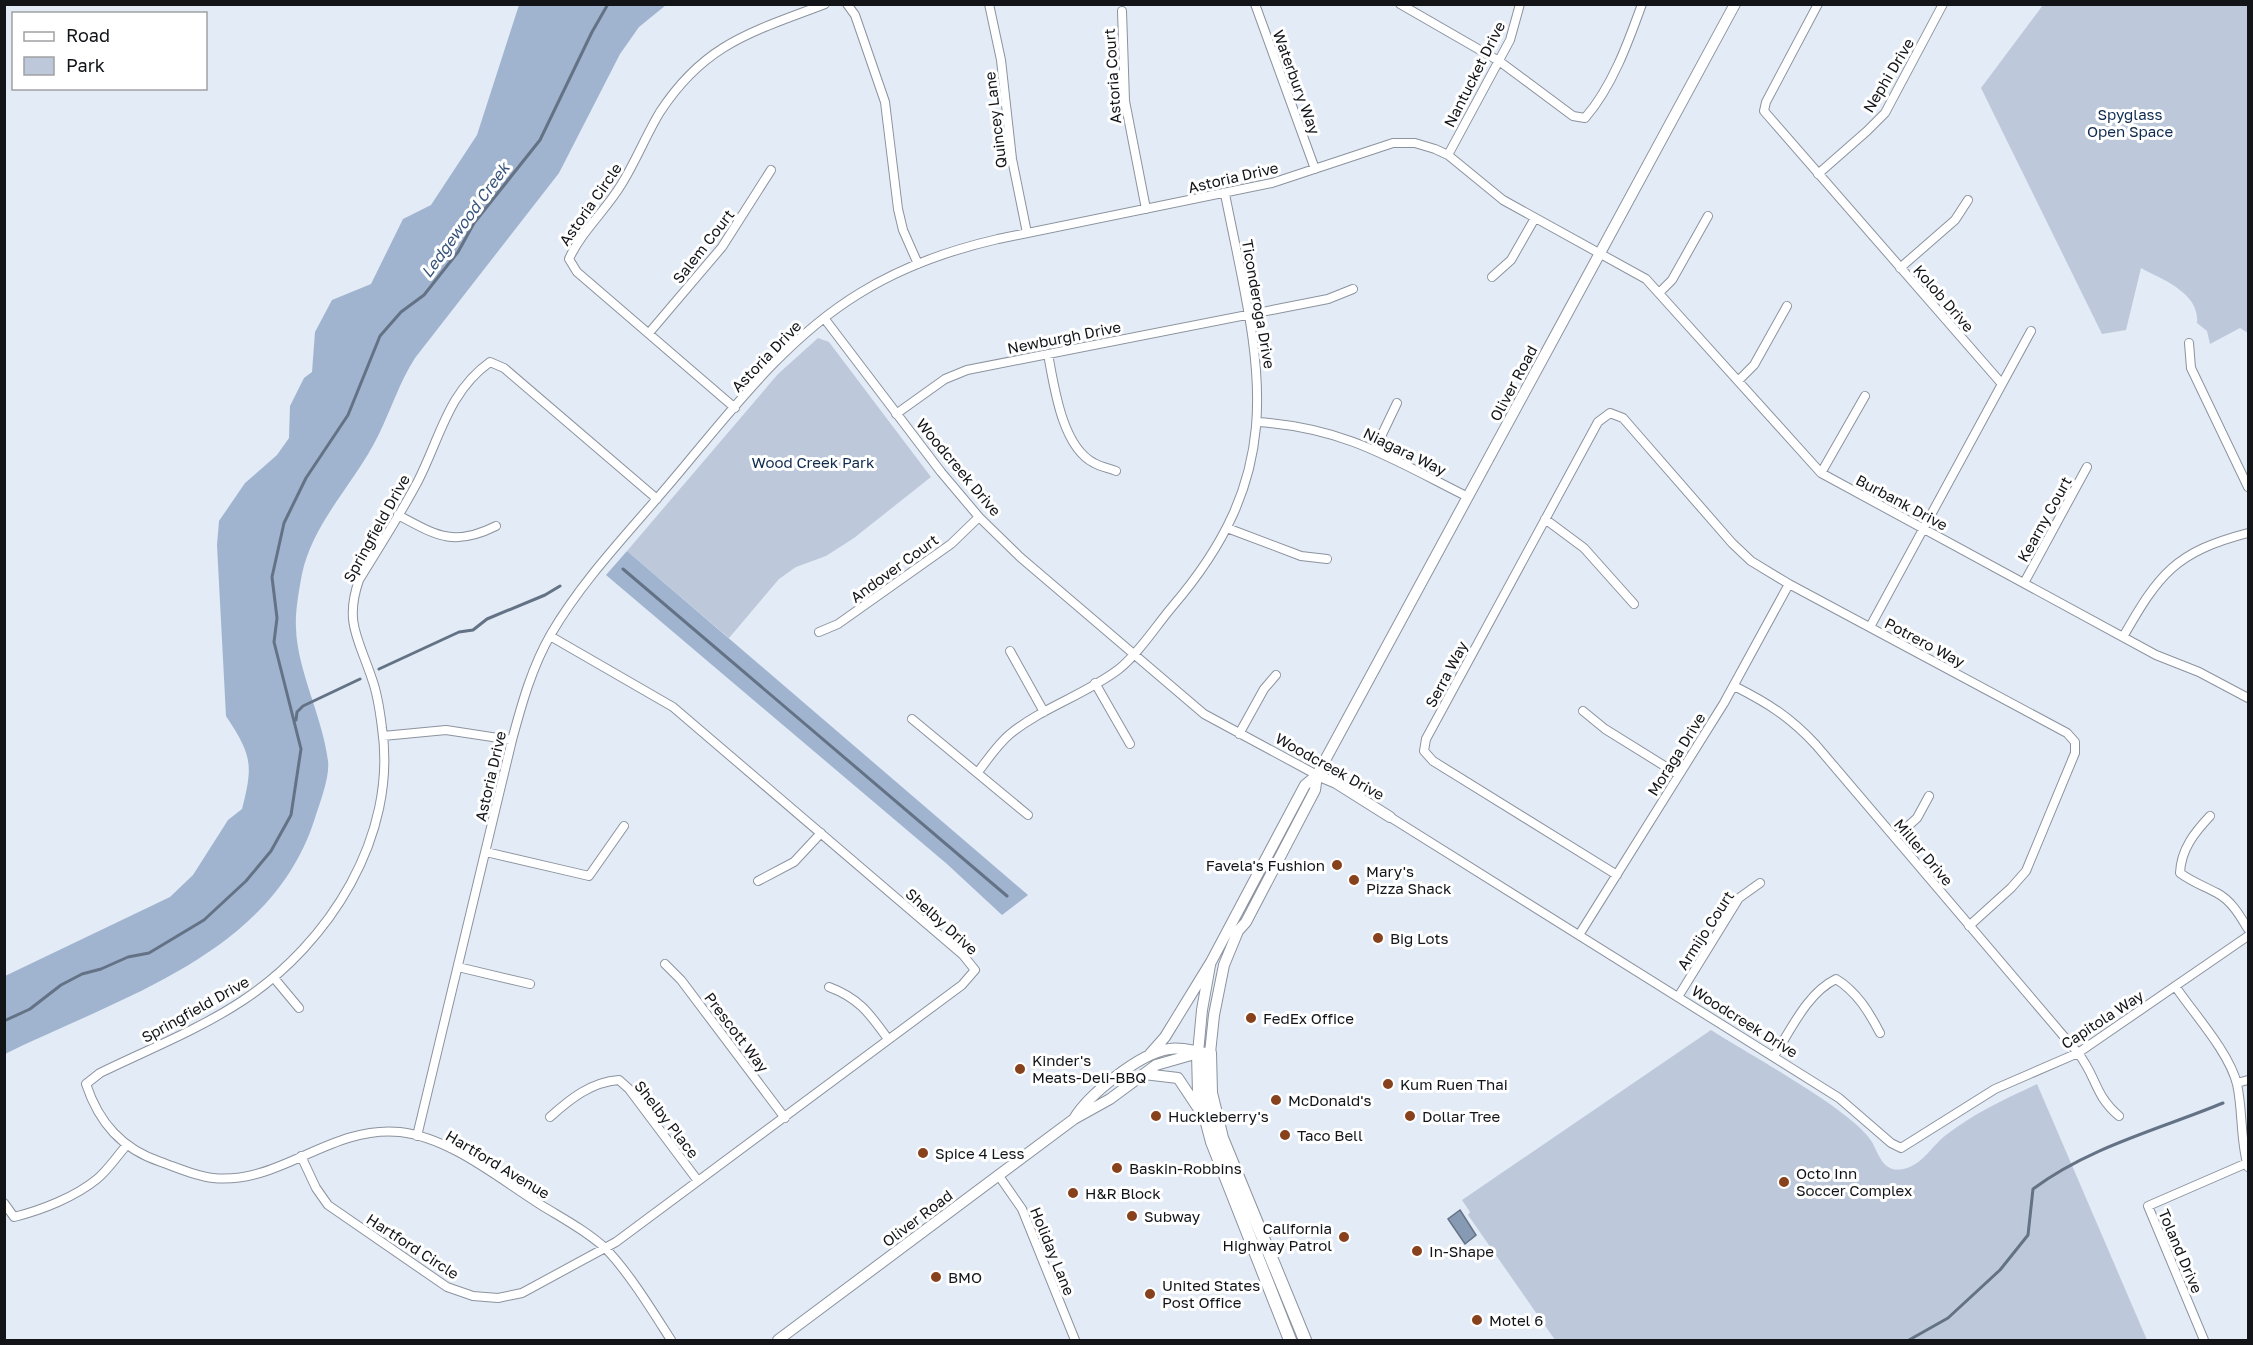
<svg xmlns="http://www.w3.org/2000/svg" width="2253" height="1345" font-family="'Golos Text',sans-serif">
	<style>
		.green { fill: #bdc9db }
		.forest { fill: #a0b4cf }
		.water { fill: #879ab4; stroke: #647285; stroke-width: 1.5 }
		.lines { fill: none; stroke-linecap: round; stroke-linejoin: round }
		.stream { stroke: #647285; stroke-width: 3 }
		.minor-casing { stroke: #8c939e; stroke-width: 10 }
		.tertiary-casing { stroke: #8c939e; stroke-width: 12 }
		.secondary-casing { stroke: #8c939e; stroke-width: 14 }
		.minor { stroke: #fff; stroke-width: 8 }
		.tertiary { stroke: #fff; stroke-width: 10 }
		.secondary { stroke: #fff; stroke-width: 12 }
		.poi-dot { fill: #87411c; stroke: #fff; stroke-width: 2 }
		.labels { text-anchor: middle; dominant-baseline: central; stroke-width: 6; stroke-linejoin: round; paint-order: stroke }
		.street-label { font-size: 15px; fill: #121418; stroke: #fff }
		.park-label { font-size: 15px; fill: #0e2a4f; stroke: #fff }
		.poi-label { font-size: 15px; fill: #121418; stroke: #fff; text-anchor: start }
		.water-label { font-size: 16px; font-style: italic; fill: #38557d; stroke: #fff }
	</style>
	<rect width="100%" height="100%" fill="#e2ebf6"/>
	<path class="green" d="M 2043,5 L 2248,5 L 2248,333 L 2240,328 L 2210,344 L 2207,331 L 2197,323 C 2200,293 2163,280 2141,268 L 2126,330 L 2102,334 L 1981,88 Z
		M 818,338 L 829,342 L 931,477 L 854,538 L 826,556 L 796,567 L 779,579 L 729,638 L 627,551 L 778,374 Z
		M 1711,1030 C 1745,1052 1854,1111 1872,1142 C 1880,1157 1884,1175 1907,1168 C 1923,1163 1933,1145 1946,1135 C 1974,1113 2005,1099 2037,1084 L 2147,1340 L 1555,1340 L 1468,1215 L 1470,1212 L 1462,1200 Z"/>
	<path class="forest" d="M 519,5 L 666,5 L 639,27 L 620,54 L 559,173 L 415,358 C 399,383 391,410 378,436 C 355,483 313,522 302,574 C 299,590 295,612 296,628 C 297,670 323,718 328,761 C 330,777 320,802 315,818 C 272,955 120,997 5,1054 L 5,976 L 170,897 L 193,875 L 228,820 L 242,809 C 254,764 251,754 226,716 L 217,545 L 219,521 L 245,483 L 277,455 L 289,438 L 290,406 L 304,378 L 312,372 L 315,332 L 332,300 L 371,284 L 403,219 L 431,205 L 477,135 Z
		M 627,551 L 1028,895 L 1002,915 L 947,864 L 606,575 Z"/>
	<path class="water" d="M 1460,1210 L 1476,1235 L 1465,1244 L 1448,1219 Z"/>
	<g class="lines">
		<path class="stream" d="M 623,569 L 1007,896
			M 379,669 L 459,632 L 473,630 L 487,619 L 545,595 L 560,586
			M 296,720 L 297,712 L 303,706 L 360,679
			M 4,1021 L 30,1009 L 61,985 L 82,974 L 101,969 L 128,957 L 149,953 L 204,920 L 246,881 L 271,851 L 291,815 L 301,749 L 274,642 L 277,618 L 272,577 L 284,523 L 306,478 L 348,415 L 380,336 L 401,312 L 424,295 L 458,252 L 474,223 L 540,140 L 592,32 L 608,4
			M 1909,1340 L 1948,1318 L 2000,1270 L 2028,1235 L 2033,1189 C 2089,1147 2160,1129 2223,1103"/>
		<defs>
			<path id="minor" d="M 847,4 L 855,15 L 885,102 L 898,209 L 903,230 L 918,264
				M 989,4 L 1001,60 L 1012,159 L 1027,233
				M 1255,4 L 1315,169
				M 1400,4 L 1499,61 L 1573,116 L 1585,118 C 1612,87 1628,43 1642,4
				M 1818,4 L 1766,102 L 1764,111 L 2002,384 L 1870,627
				M 1122,11 L 1125,101 L 1146,209
				M 1448,155 L 1510,40 L 1520,4
				M 1818,174 L 1867,131 L 1885,113 L 1943,4
				M 1900,268 L 1955,220 L 1968,200
				M 1492,277 L 1511,260 L 1535,218
				M 1660,292 L 1672,280 L 1708,216
				M 824,318 L 941,472 L 979,517 L 1020,557 L 1204,714 L 1317,775
				M 649,333 L 722,247 L 771,170
				M 2189,343 L 2191,368 L 2248,487
				M 1048,354 C 1054,386 1062,447 1094,463 C 1101,467 1109,468 1116,471
				M 1738,381 L 1754,365 L 1787,306
				M 2002,384 L 2031,331
				M 735,408 L 577,272 L 569,259 C 581,232 606,210 621,185 C 636,161 646,135 660,112 C 705,43 752,32 825,4
				M 896,414 L 945,379 L 967,370 L 1328,299 L 1353,289
				M 1258,422 C 1346,428 1392,459 1468,497
				M 1375,449 L 1397,403
				M 1821,473 L 1865,396
				M 657,499 L 504,368 L 490,362 C 448,392 440,438 418,481 C 400,515 379,547 359,580 C 344,623 359,639 372,679 C 378,695 380,712 382,728 C 398,836 329,944 242,1001 C 198,1030 147,1050 100,1073 L 86,1084 C 99,1123 122,1149 161,1162 C 178,1168 195,1176 213,1178 C 280,1185 330,1125 400,1132 C 451,1138 498,1178 541,1205 C 562,1218 587,1231 605,1248 C 628,1271 653,1312 671,1340
				M 398,515 C 437,536 454,547 496,526
				M 1545,519 L 1584,548 L 1634,604
				M 1227,528 L 1301,556 L 1327,559
				M 2024,583 L 2087,467
				M 819,632 L 838,624 L 951,544 L 979,517
				M 2123,637 C 2159,574 2175,552 2248,533
				M 1010,651 L 1044,712
				M 1095,683 L 1130,744
				M 1734,686 C 1768,703 1790,717 1816,745 L 2078,1053 C 2097,1077 2094,1095 2119,1116
				M 1583,711 L 1605,729 L 1679,775
				M 912,719 L 1028,815
				M 1239,734 L 1264,689 L 1276,675
				M 383,736 L 446,730 L 512,740
				M 978,772 C 988,759 998,744 1010,734 C 1043,707 1085,695 1119,669 C 1138,654 1156,626 1172,607 C 1295,464 1258,361 1225,194
				M 2210,816 C 2195,832 2181,849 2180,873 C 2192,882 2204,886 2217,893 C 2232,901 2240,916 2248,929
				M 1390,817 L 1839,1098 L 1891,1143 L 1901,1148 L 1995,1089 L 2078,1053 L 2248,936
				M 1895,838 L 1917,818 L 1929,796
				M 486,852 L 589,876 L 624,826
				M 1617,875 L 1433,761 L 1424,751 L 1426,739 L 1598,422 L 1610,413 L 1623,418 L 1732,543 L 1751,561 L 1789,584 L 2067,733 L 2075,742 L 2075,753 L 2026,871 L 2011,888 L 1969,926
				M 758,881 L 794,862 L 821,833
				M 1579,935 L 1724,703 L 1789,584
				M 665,964 L 681,980 L 785,1118
				M 458,967 L 530,984
				M 274,978 L 299,1008
				M 2175,986 C 2194,1014 2229,1052 2237,1084 C 2243,1111 2240,1139 2248,1167
				M 829,987 C 859,998 870,1014 888,1039
				M 1678,997 L 1739,898 L 1760,883
				M 1774,1056 C 1791,1030 1807,993 1836,979 C 1857,992 1869,1012 1880,1033
				M 2237,1083 L 2248,1080
				M 550,1117 C 570,1099 591,1082 619,1080 L 629,1089 L 698,1181
				M 417,1136 L 512,740 C 522,703 532,667 551,634 C 582,581 626,535 666,488 C 725,419 781,341 860,293 C 902,267 950,250 998,239 L 1272,183 L 1393,143 L 1415,143 L 1435,149 L 1448,155 L 1503,200 L 1646,279 L 1821,473 L 2156,655 L 2199,672 L 2248,698
				M 301,1156 L 316,1188 L 328,1205 L 447,1287 L 473,1296 L 498,1298 L 522,1293 L 616,1242 L 962,985 L 975,970 L 963,955 L 673,707 L 550,636
				M 999,1176 L 1022,1209 L 1075,1340
				M 4,1203 L 14,1217 C 42,1210 75,1197 97,1179 C 108,1170 117,1156 126,1146
				M 2204,1340 L 2148,1206 L 2247,1163"/>
			<path id="tertiary" d="M 1317,775 L 1336,783 L 1390,817
				M 1198,1053 L 1202,1010 L 1210,965
				M 1150,1054 L 1165,1037 L 1211,962 L 1305,785 L 1317,775
				M 1144,1074 L 1178,1078 L 1204,1117
				M 1074,1119 C 1088,1095 1140,1053 1169,1049 C 1183,1046 1196,1053 1210,1053 L 1214,1015 L 1224,965 L 1238,931 L 1246,922 L 1315,790 L 1317,775 L 1735,4
				M 778,1340 L 1074,1119 L 1110,1099 L 1156,1065 L 1198,1053"/>
			<path id="secondary" d="M 1198,1053 L 1199,1093 L 1212,1142 L 1290,1340
				M 1210,1053 L 1211,1093 L 1222,1138 L 1305,1340"/>
		</defs>
		<use href="#minor" class="minor-casing"/>
		<use href="#tertiary" class="tertiary-casing"/>
		<use href="#secondary" class="secondary-casing"/>
		<use href="#minor" class="minor"/>
		<use href="#tertiary" class="tertiary"/>
		<use href="#secondary" class="secondary"/>
	</g>
	<g class="poi-dot">
		<circle cx="1337" cy="865" r="6"/>
		<circle cx="1354" cy="880" r="6"/>
		<circle cx="1378" cy="938" r="6"/>
		<circle cx="1251" cy="1018" r="6"/>
		<circle cx="1020" cy="1069" r="6"/>
		<circle cx="1388" cy="1084" r="6"/>
		<circle cx="1276" cy="1100" r="6"/>
		<circle cx="1156" cy="1116" r="6"/>
		<circle cx="1410" cy="1116" r="6"/>
		<circle cx="1285" cy="1135" r="6"/>
		<circle cx="923" cy="1153" r="6"/>
		<circle cx="1117" cy="1168" r="6"/>
		<circle cx="1784" cy="1182" r="6"/>
		<circle cx="1073" cy="1193" r="6"/>
		<circle cx="1132" cy="1216" r="6"/>
		<circle cx="1344" cy="1237" r="6"/>
		<circle cx="1417" cy="1251" r="6"/>
		<circle cx="936" cy="1277" r="6"/>
		<circle cx="1150" cy="1294" r="6"/>
		<circle cx="1477" cy="1320" r="6"/>
	</g>
	<g class="labels">
		<g class="street-label">
			<text transform="translate(1474 74) rotate(-63)">Nantucket Drive</text>
			<text transform="translate(1888 75) rotate(-59)">Nephi Drive</text>
			<text transform="translate(1112 76) rotate(-94)">Astoria Court</text>
			<text transform="translate(1297 82) rotate(70)">Waterbury Way</text>
			<text transform="translate(995 120) rotate(-97)">Quincey Lane</text>
			<text transform="translate(1233 177) rotate(-13)">Astoria Drive</text>
			<text transform="translate(590 204) rotate(-55)">Astoria Circle</text>
			<text transform="translate(703 246) rotate(-52)">Salem Court</text>
			<text transform="translate(1944 298) rotate(49)">Kolob Drive</text>
			<text transform="translate(1259 304) rotate(80)">Ticonderoga Drive</text>
			<text transform="translate(1064 337) rotate(-11)">Newburgh Drive</text>
			<text transform="translate(766 356) rotate(-46)">Astoria Drive</text>
			<text transform="translate(1513 383) rotate(-62)">Oliver Road</text>
			<text transform="translate(1405 451) rotate(26)">Niagara Way</text>
			<text transform="translate(959 467) rotate(50)">Woodcreek Drive</text>
			<text transform="translate(1902 502) rotate(28)">Burbank Drive</text>
			<text transform="translate(2044 519) rotate(-61)">Kearny Court</text>
			<text transform="translate(376 528) rotate(-61)">Springfield Drive</text>
			<text transform="translate(894 568) rotate(-36)">Andover Court</text>
			<text transform="translate(1925 642) rotate(28)">Potrero Way</text>
			<text transform="translate(1446 674) rotate(-62)">Serra Way</text>
			<text transform="translate(1676 754) rotate(-58)">Moraga Drive</text>
			<text transform="translate(1330 766) rotate(29)">Woodcreek Drive</text>
			<text transform="translate(490 776) rotate(-77)">Astoria Drive</text>
			<text transform="translate(1924 852) rotate(50)">Miller Drive</text>
			<text transform="translate(942 921) rotate(42)">Shelby Drive</text>
			<text transform="translate(1705 930) rotate(-57)">Armijo Court</text>
			<text transform="translate(195 1009) rotate(-29)">Springfield Drive</text>
			<text transform="translate(2102 1019) rotate(-33)">Capitola Way</text>
			<text transform="translate(1745 1021) rotate(32)">Woodcreek Drive</text>
			<text transform="translate(737 1032) rotate(53)">Prescott Way</text>
			<text transform="translate(667 1119) rotate(52)">Shelby Place</text>
			<text transform="translate(498 1164) rotate(31)">Hartford Avenue</text>
			<text transform="translate(917 1218) rotate(-37)">Oliver Road</text>
			<text transform="translate(413 1246) rotate(33)">Hartford Circle</text>
			<text transform="translate(1053 1251) rotate(68)">Holiday Lane</text>
			<text transform="translate(2181 1251) rotate(67)">Toland Drive</text>
		</g>
		<g class="park-label">
			<text x="2130" y="114">Spyglass<tspan x="2130" dy="17">Open Space</tspan></text>
			<text x="813" y="462">Wood Creek Park</text>
		</g>
		<g class="poi-label">
			<text x="1325" y="865" text-anchor="end">Favela's Fushion</text>
			<text x="1366" y="871">Mary's<tspan x="1366" dy="17">Pizza Shack</tspan></text>
			<text x="1390" y="938">Big Lots</text>
			<text x="1263" y="1018">FedEx Office</text>
			<text x="1032" y="1060">Kinder's<tspan x="1032" dy="17">Meats-Deli-BBQ</tspan></text>
			<text x="1400" y="1084">Kum Ruen Thai</text>
			<text x="1288" y="1100">McDonald's</text>
			<text x="1168" y="1116">Huckleberry's</text>
			<text x="1422" y="1116">Dollar Tree</text>
			<text x="1297" y="1135">Taco Bell</text>
			<text x="935" y="1153">Spice 4 Less</text>
			<text x="1129" y="1168">Baskin-Robbins</text>
			<text x="1796" y="1173">Octo Inn<tspan x="1796" dy="17">Soccer Complex</tspan></text>
			<text x="1085" y="1193">H&amp;R Block</text>
			<text x="1144" y="1216">Subway</text>
			<text x="1332" y="1228" text-anchor="end">California<tspan x="1332" dy="17">Highway Patrol</tspan></text>
			<text x="1429" y="1251">In-Shape</text>
			<text x="948" y="1277">BMO</text>
			<text x="1162" y="1285">United States<tspan x="1162" dy="17">Post Office</tspan></text>
			<text x="1489" y="1320">Motel 6</text>
		</g>
		<g class="water-label">
			<text transform="translate(465 220) rotate(-54)">Ledgewood Creek</text>
		</g>
	</g>
	<rect width="2253" height="1345" fill="none" stroke="#121418" stroke-width="12"/>
	<rect x="12" y="12" width="195" height="78" fill="#ffffff" stroke="#a0a1a3" stroke-width="1.5"/>
	<rect x="24" y="32" width="30" height="9" fill="#ffffff" stroke="#a0a1a3" stroke-width="1.5"/>
	<text x="66" y="42" font-size="18" fill="#121418">Road</text>
	<rect x="24" y="57" width="30" height="18" fill="#bdc9db" stroke="#a0a1a3" stroke-width="1.5"/>
	<text x="66" y="72" font-size="18" fill="#121418">Park</text>
</svg>
